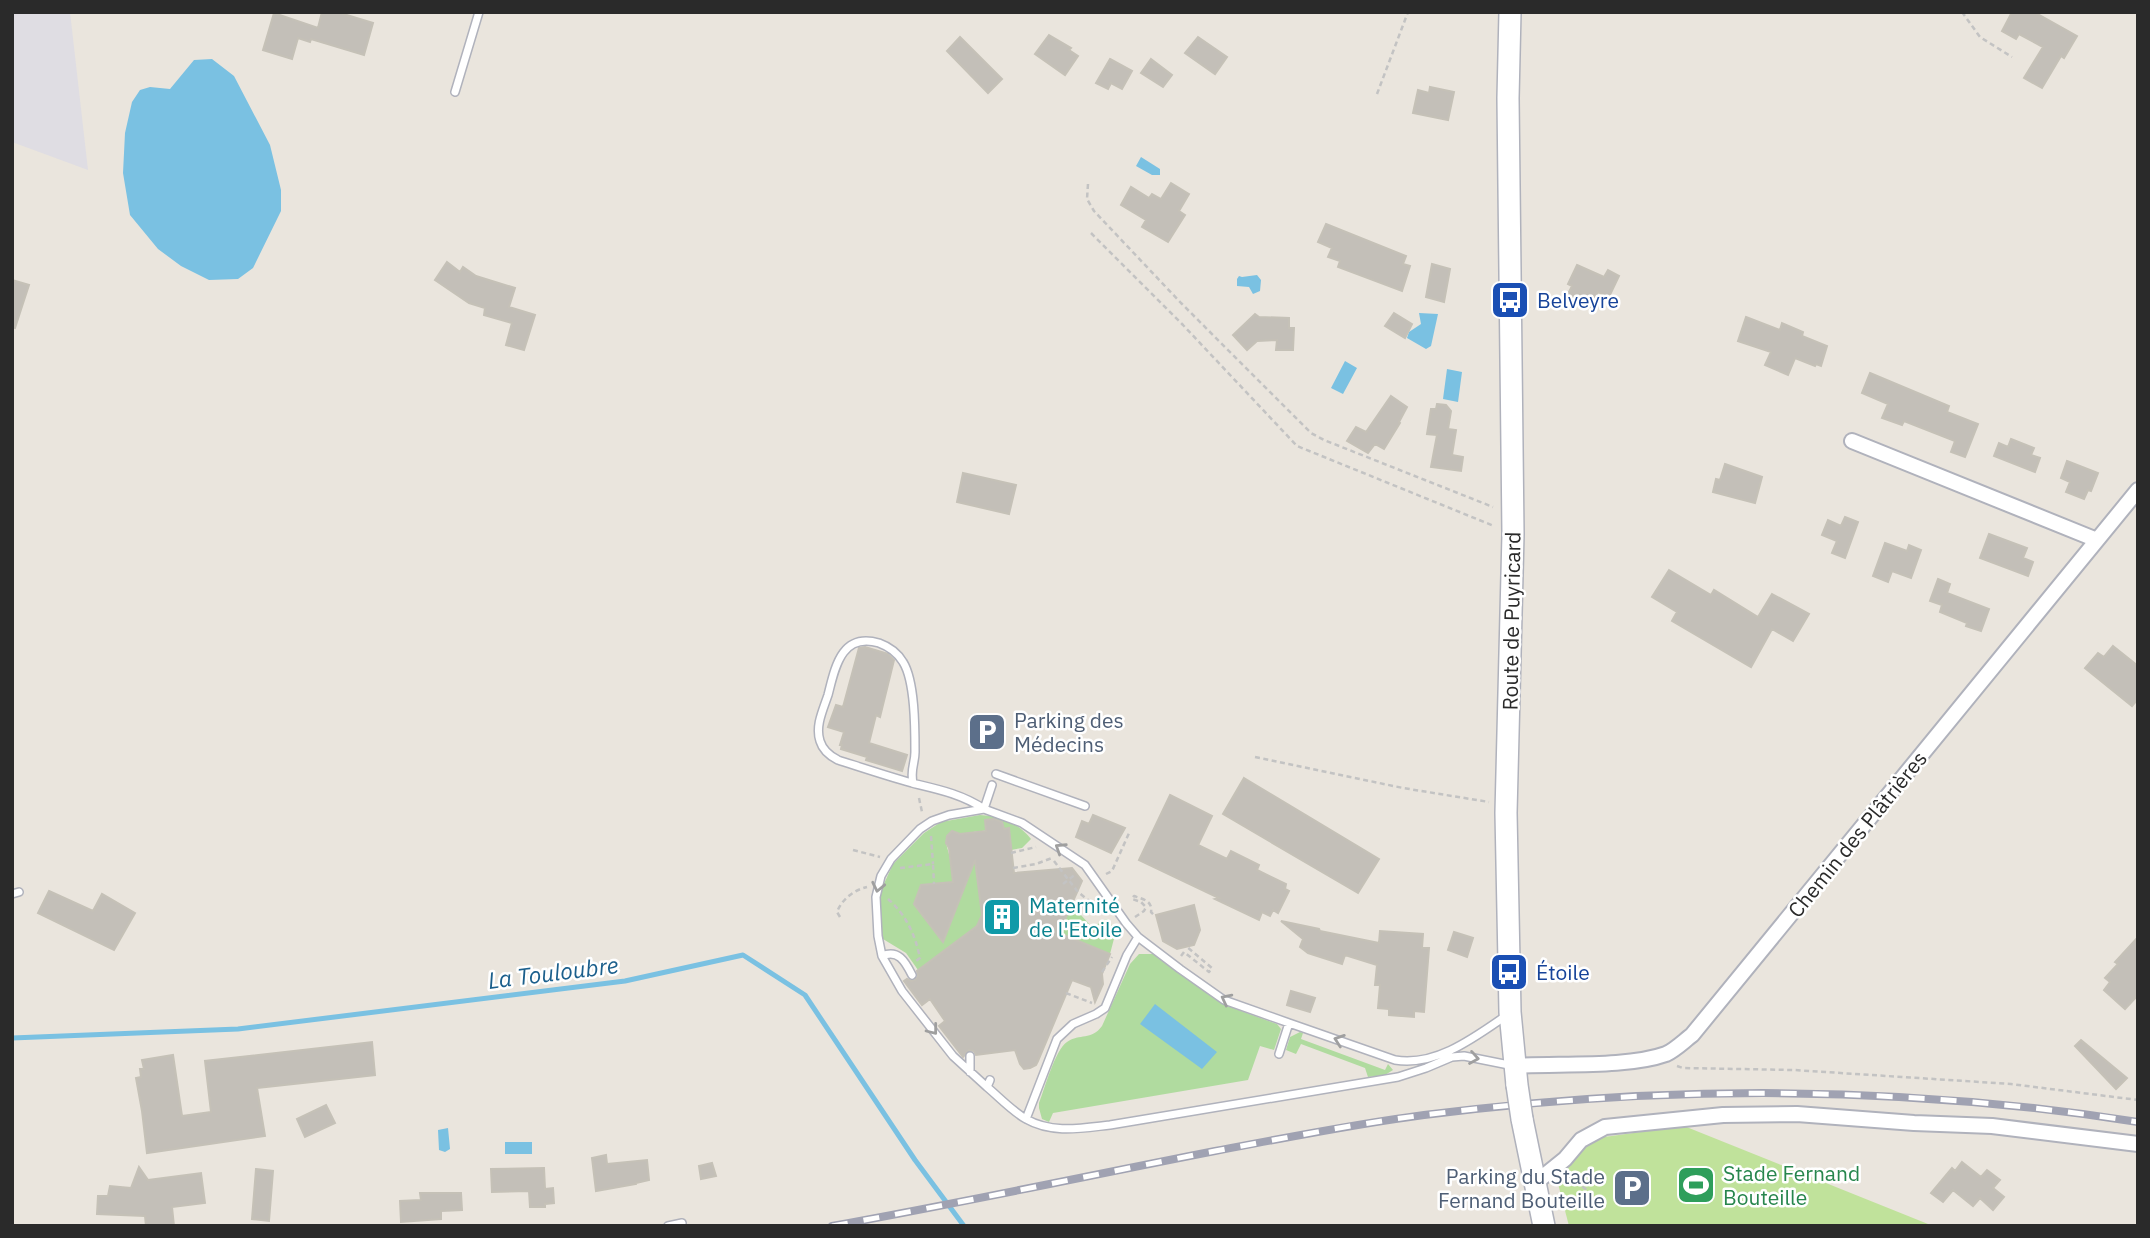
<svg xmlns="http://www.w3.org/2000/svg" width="2150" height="1238" font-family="'IBM Plex Sans',sans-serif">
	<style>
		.industrial { fill: #dfdde3 }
		.green { fill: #b0db9f }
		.pitch { fill: #c0e29b }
		.water { fill: #7ac1e2 }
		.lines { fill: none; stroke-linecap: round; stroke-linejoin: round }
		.stream { stroke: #7ac1e2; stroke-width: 5 }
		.building { fill: #c3bfb8; stroke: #c5c1b7; stroke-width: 2 }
		.service-casing { stroke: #b0b2bc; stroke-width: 10 }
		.minor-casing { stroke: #b0b2bc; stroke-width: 18 }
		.secondary-casing { stroke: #b0b2bc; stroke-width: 24 }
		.path { stroke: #c3c3c3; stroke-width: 2.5; stroke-dasharray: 5 3.5; stroke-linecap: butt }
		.service { stroke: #fff; stroke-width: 7 }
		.minor { stroke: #fff; stroke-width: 14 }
		.secondary { stroke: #fff; stroke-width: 21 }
		.rail-casing { stroke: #a0a2b2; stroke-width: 8 }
		.rail { stroke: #fff; stroke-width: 5; stroke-dasharray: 16; stroke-linecap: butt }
		.secondary-bridge-casing { stroke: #b0b2bc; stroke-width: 24; stroke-linecap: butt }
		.secondary-bridge { stroke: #fff; stroke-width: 21 }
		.oneway { stroke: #9f9f9f }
		.labels { text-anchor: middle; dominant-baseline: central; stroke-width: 5; stroke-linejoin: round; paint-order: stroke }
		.transit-label { font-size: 21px; fill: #164399; stroke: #fff; text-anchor: start }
		.street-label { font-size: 21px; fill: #2a2a2a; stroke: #fff }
		.service-label { font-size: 21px; fill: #4e5e75; stroke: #fff; text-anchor: start }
		.culture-label { font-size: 21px; fill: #0d838f; stroke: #fff; text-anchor: start }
		.leisure-label { font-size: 21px; fill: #27864d; stroke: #fff; text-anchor: start }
		.water-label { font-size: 23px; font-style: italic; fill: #1b5f8c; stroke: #fff }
	</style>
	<rect width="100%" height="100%" fill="#eae5dd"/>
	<path class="industrial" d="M 12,12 L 70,12 L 88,170 L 12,142 Z"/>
	<path class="green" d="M 980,815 C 1001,816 1017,822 1031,839 L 1022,848 L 1011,850 L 1008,828 L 973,832 L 965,835 L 952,832 L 947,836 L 946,843 L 950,858 L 974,855 L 982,915 L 977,926 L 918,970 L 906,953 L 883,939 L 879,930 L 880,900 L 882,888 L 893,864 L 924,833 L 941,822 Z
		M 1073,903 L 1078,905 L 1080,914 L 1092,927 L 1107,919 L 1116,931 L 1110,954 L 1059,933 Z
		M 1139,954 L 1153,954 L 1222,1004 L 1277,1024 L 1281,1029 L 1274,1050 L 1260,1046 L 1248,1080 L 1053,1113 L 1049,1122 L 1042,1119 L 1039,1108 L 1039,1103 C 1045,1088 1055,1050 1067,1042 C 1080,1033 1091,1041 1102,1026 L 1130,964 Z
		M 1300,1032 L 1303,1033 L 1301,1039 L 1385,1070 L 1388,1064 L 1393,1070 L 1385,1075 L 1368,1077 L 1365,1068 L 1301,1044 L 1296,1054 L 1286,1050 L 1290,1037 Z"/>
	<path class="pitch" d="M 1684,1126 L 1933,1226 L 1569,1226 L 1555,1172 L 1597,1138 Z"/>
	<path class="water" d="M 212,59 L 234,76 L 270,145 L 281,190 L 281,211 L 253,268 L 238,279 L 209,280 L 181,266 L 158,249 L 130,215 L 123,173 L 125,133 L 132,102 L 140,90 L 150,87 L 170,89 L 194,60 Z
		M 1141,157 L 1160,169 L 1160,175 L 1152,175 L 1136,166 Z
		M 1257,275 L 1261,280 L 1260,291 L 1253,294 L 1249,287 L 1237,286 L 1237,279 L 1239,276 L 1242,277 Z
		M 1419,313 L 1438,314 L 1431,346 L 1426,349 L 1407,338 L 1409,332 L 1421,324 Z
		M 1345,361 L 1357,368 L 1343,394 L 1331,388 Z
		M 1447,369 L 1462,372 L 1458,402 L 1443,399 Z
		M 1155,1004 L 1217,1052 L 1202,1069 L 1140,1024 Z
		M 448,1128 L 450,1149 L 445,1152 L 439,1150 L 438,1130 Z
		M 505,1142 L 532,1142 L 532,1154 L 505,1154 Z"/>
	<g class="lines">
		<path class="stream" d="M 12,1038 L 238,1029 L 625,981 L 743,955 L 805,995 L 915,1160 L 964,1226"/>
	</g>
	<path class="building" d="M 322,12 L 337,12 L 373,23 L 364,55 L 311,39 L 310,42 L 298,38 L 292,59 L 263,50 L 274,13 L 318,28 Z
		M 2012,12 L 2034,12 L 2077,36 L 2064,58 L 2061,56 L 2042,88 L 2024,78 L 2043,47 L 2019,34 L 2016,39 L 2002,31 Z
		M 1049,35 L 1071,48 L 1069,50 L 1078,56 L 1065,75 L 1035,54 Z
		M 960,37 L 1002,79 L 988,93 L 947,51 Z
		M 1198,37 L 1227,57 L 1215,74 L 1185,53 Z
		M 1110,59 L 1132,71 L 1122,89 L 1111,83 L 1108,89 L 1096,83 Z
		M 1151,59 L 1172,75 L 1163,87 L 1141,73 Z
		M 1430,87 L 1454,92 L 1448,120 L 1413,113 L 1418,90 L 1429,93 Z
		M 1171,183 L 1189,194 L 1179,211 L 1185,215 L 1168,242 L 1142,227 L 1146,220 L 1121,205 L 1131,187 L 1149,198 L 1152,194 L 1161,199 Z
		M 1326,224 L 1406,256 L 1403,264 L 1410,266 L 1402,291 L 1338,267 L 1340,261 L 1328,257 L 1332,248 L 1318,242 Z
		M 447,262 L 460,272 L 463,267 L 476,276 L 515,288 L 509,307 L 535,315 L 524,350 L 506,345 L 512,323 L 484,315 L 485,308 L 469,303 L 435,280 Z
		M 1432,264 L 1450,269 L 1444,302 L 1426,297 Z
		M 1577,265 L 1604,277 L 1608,270 L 1619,276 L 1609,297 L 1598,292 L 1591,307 L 1567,296 L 1572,286 L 1568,284 Z
		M 12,280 L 29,285 L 15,328 L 12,327 Z
		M 1394,313 L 1412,324 L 1405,338 L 1385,326 Z
		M 1255,314 L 1259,317 L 1289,318 L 1289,328 L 1294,328 L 1293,350 L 1276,350 L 1277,340 L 1257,341 L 1247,350 L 1233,335 Z
		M 1746,317 L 1780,330 L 1782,323 L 1803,332 L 1802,336 L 1827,346 L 1821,366 L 1816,364 L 1815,366 L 1795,358 L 1788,375 L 1765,365 L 1771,352 L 1738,341 Z
		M 1870,373 L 1949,406 L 1947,412 L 1978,424 L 1965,457 L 1951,452 L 1955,441 L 1904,421 L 1902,425 L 1882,418 L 1888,404 L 1862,393 Z
		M 1391,396 L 1407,407 L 1399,422 L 1400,423 L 1384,449 L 1375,444 L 1368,453 L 1347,441 L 1356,427 L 1366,432 Z
		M 1437,404 L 1446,405 L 1451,411 L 1448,429 L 1456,430 L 1452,455 L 1463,457 L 1461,471 L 1431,467 L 1437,435 L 1427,434 L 1431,409 L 1436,409 Z
		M 2011,439 L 2034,448 L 2031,455 L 2040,458 L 2035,472 L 1994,456 L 1999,443 L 2008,447 Z
		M 2067,461 L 2098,473 L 2091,491 L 2088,490 L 2084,499 L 2066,492 L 2070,482 L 2061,478 Z
		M 1725,464 L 1762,477 L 1755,503 L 1713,492 L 1716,479 L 1720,480 Z
		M 963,473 L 1016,485 L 1009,514 L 957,502 Z
		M 1845,517 L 1858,522 L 1845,558 L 1832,553 L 1837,541 L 1822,535 L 1828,520 L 1841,526 Z
		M 1989,534 L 2027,548 L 2023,558 L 2033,562 L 2028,576 L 1980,558 Z
		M 1885,543 L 1907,551 L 1909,545 L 1921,550 L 1911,578 L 1892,571 L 1888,582 L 1873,576 Z
		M 1669,570 L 1711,595 L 1714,590 L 1758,617 L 1772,594 L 1809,614 L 1793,641 L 1772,629 L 1751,667 L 1672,621 L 1677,612 L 1652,597 Z
		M 1938,579 L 1950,584 L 1947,593 L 1989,609 L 1981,631 L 1966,626 L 1967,623 L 1940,612 L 1942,605 L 1930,601 Z
		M 2113,646 L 2138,666 L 2138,699 L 2132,706 L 2085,668 L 2098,653 L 2104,657 Z
		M 865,647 L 888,654 L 894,660 L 880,717 L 876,715 L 869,743 L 907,755 L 902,771 L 866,760 L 867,757 L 841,749 L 842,745 L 840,745 L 844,732 L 828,727 L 836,705 L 843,707 L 859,648 Z
		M 1244,778 L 1379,859 L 1358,893 L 1223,814 Z
		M 1170,795 L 1212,816 L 1198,845 L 1227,859 L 1231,851 L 1259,865 L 1257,870 L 1286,884 L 1285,889 L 1289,891 L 1278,913 L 1273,910 L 1270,916 L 1262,912 L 1259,920 L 1215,899 L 1219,898 L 1139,860 Z
		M 1093,815 L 1125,828 L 1111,853 L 1076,837 L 1082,821 L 1089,824 Z
		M 994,819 L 1002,822 L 1004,829 L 1009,828 L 1014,873 L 1072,868 L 1082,881 L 1059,933 L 1110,954 L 1102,974 L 1103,984 L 1095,1002 L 1091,987 L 1072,980 L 1038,1061 L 1036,1065 L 1030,1068 L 1024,1069 L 1020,1064 L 1015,1050 L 976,1055 L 974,1051 L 969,1050 L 963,1057 L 939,1026 L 945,1021 L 930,999 L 922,1005 L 904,981 L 907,979 L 911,981 L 915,980 L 918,976 L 917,971 L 977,926 L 982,915 L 975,860 L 943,942 L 914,904 L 921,885 L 953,882 L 949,848 L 946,843 L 947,836 L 952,831 L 960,834 L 986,831 L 985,820 Z
		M 49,891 L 93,911 L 102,894 L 135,913 L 114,950 L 38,913 Z
		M 1194,905 L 1200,930 L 1194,945 L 1177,949 L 1163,941 L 1156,915 Z
		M 1281,921 L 1319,929 L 1320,931 L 1379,943 L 1380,931 L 1423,934 L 1422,948 L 1429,948 L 1424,1012 L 1414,1011 L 1414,1017 L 1389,1015 L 1389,1009 L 1378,1008 L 1380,985 L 1375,985 L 1377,965 L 1345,955 L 1342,964 L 1308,953 L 1300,947 L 1303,939 Z
		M 1454,932 L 1473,938 L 1467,957 L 1448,950 Z
		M 2138,937 L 2138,995 L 2125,1009 L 2104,990 L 2110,982 L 2105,978 L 2118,964 L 2115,962 Z
		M 1291,991 L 1315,998 L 1310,1012 L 1287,1005 Z
		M 2081,1040 L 2127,1078 L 2116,1089 L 2075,1046 Z
		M 372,1042 L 375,1075 L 257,1088 L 265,1136 L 147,1153 L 142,1111 L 136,1078 L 141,1077 L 140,1069 L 144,1069 L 142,1060 L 173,1055 L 182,1116 L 211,1112 L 205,1061 Z
		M 326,1105 L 335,1123 L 305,1137 L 297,1119 Z
		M 606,1155 L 607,1164 L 647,1160 L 649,1180 L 636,1183 L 636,1184 L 596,1191 L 592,1158 Z
		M 1962,1162 L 1981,1177 L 1987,1170 L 2000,1180 L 1993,1188 L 2004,1197 L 1993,1210 L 1980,1198 L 1973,1206 L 1953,1190 L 1943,1202 L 1931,1193 L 1952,1168 L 1955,1171 Z
		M 712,1163 L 716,1176 L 701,1179 L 699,1166 Z
		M 139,1167 L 148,1180 L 201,1173 L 205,1203 L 172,1207 L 174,1226 L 146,1226 L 145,1216 L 97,1214 L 98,1196 L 108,1196 L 110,1186 L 131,1188 Z
		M 544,1168 L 545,1189 L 553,1188 L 554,1203 L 545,1204 L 545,1207 L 530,1207 L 529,1191 L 492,1192 L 491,1169 Z
		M 256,1169 L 273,1171 L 269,1221 L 252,1219 Z
		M 420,1193 L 461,1193 L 462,1210 L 441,1211 L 441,1219 L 401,1222 L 400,1201 L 421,1200 Z"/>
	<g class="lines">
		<defs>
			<path id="service" d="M 455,92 L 479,12
				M 996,774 L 1085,806
				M 913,783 C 910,769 915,764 915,752 C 915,728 915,681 903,662 C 897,652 890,647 879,643 C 841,632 835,668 828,695 C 823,710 815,726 820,741 C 823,751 830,756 838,760 C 863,768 887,776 912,783 C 937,789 962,794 984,809 L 992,785
				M 12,894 L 19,892
				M 882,956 C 898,949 905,961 912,975
				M 1279,1054 L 1289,1023 L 1395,1060 C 1436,1067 1475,1037 1507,1015
				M 970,1072 L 970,1056
				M 990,1080 L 987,1087 C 999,1097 1012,1111 1026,1119 C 1052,1134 1082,1128 1110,1125 L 1398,1077 L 1426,1068 L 1452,1057 L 1464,1056 L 1514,1066
				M 987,1087 L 953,1056 L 902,991 L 882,956 L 878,936 L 876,897 L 881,876 L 891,859 L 920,829 L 932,821 L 949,815 L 984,809 L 1022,823 L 1085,865 L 1126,923 L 1138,937 L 1180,969 L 1224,1000 L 1289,1023
				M 1026,1119 L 1057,1039 L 1073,1024 L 1096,1014 L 1105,1008 L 1127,955 L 1138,937
				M 668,1226 L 682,1223"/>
			<path id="minor" d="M 1852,441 L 2097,540
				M 1514,1066 C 1558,1063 1627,1068 1666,1054 C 1675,1050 1684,1041 1692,1035 L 2138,490
				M 1534,1184 L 1565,1159 L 1581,1140 L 1605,1127 L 1723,1115 L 1797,1114 L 1914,1123 L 1992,1126 L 2138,1144"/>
			<path id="secondary" d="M 1510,12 L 1508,98 L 1513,534 L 1506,813 L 1510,1012 L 1517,1085
				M 1522,1119 L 1544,1226"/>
		</defs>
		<use href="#service" class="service-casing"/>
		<use href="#minor" class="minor-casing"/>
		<use href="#secondary" class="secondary-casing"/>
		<path class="path" d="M 1962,12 L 1980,37 L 2012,57
			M 1377,94 L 1408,12
			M 1088,184 L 1087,199 L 1094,211 L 1181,303 L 1311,433 L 1324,440 L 1493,507
			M 1091,233 L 1183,325 L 1297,446 L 1494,526
			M 1255,757 L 1403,788 L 1489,802
			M 919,798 L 922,812
			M 931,836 L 933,864
			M 853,850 L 880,857
			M 1011,853 L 1036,847
			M 1054,861 L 1078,892 L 1102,911
			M 900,868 L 933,864 L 934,884
			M 1013,868 L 1036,864 L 1052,858
			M 1106,874 L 1112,871 L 1130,831
			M 1063,884 L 1076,874
			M 888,899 C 906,915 915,934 920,958 L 916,961
			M 840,917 L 837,912 C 842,899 854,890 867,887
			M 1135,917 L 1144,911 L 1146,907 L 1141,902 L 1132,899 L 1134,896 C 1143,899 1153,901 1151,912 L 1154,915
			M 1181,956 L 1184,952 L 1209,972 L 1212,968 L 1187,947
			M 1102,972 L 1112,957
			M 1066,993 L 1092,1003
			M 1677,1066 L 1683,1068 L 1794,1070 L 2011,1084 L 2138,1100
			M 1569,1176 L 1597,1198
			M 1598,1226 L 1604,1225"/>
		<use href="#service" class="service"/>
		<use href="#minor" class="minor"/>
		<use href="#secondary" class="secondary"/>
		<defs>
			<path id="rail" d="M 832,1226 C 960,1203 1087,1176 1215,1151 C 1285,1138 1354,1124 1424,1115 C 1660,1085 1903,1085 2138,1122"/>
		</defs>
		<use href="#rail" class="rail-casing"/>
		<use href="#rail" class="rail"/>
		<defs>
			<path id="secondary-bridge" d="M 1517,1085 L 1522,1119"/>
		</defs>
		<use href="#secondary-bridge" class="secondary-bridge-casing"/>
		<use href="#secondary-bridge" class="secondary-bridge"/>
	</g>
	<defs><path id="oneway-chevron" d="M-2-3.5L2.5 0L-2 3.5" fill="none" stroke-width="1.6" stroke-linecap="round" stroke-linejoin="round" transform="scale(1.75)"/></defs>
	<g class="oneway">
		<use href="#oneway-chevron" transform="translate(1060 848) rotate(-147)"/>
		<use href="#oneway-chevron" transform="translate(878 887) rotate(102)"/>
		<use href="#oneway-chevron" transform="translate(1226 999) rotate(-153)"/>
		<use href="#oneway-chevron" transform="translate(933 1030) rotate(52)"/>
		<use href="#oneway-chevron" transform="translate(1339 1040) rotate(-161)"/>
		<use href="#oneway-chevron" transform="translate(1474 1058) rotate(10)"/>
	</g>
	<defs>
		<symbol id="bus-square" viewBox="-11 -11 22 22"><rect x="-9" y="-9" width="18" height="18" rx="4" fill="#1a4fb4" stroke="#fff"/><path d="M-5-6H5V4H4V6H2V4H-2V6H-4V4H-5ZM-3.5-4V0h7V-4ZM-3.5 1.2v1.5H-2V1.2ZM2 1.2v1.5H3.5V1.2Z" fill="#fff"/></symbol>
		<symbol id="parking-square" viewBox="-11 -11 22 22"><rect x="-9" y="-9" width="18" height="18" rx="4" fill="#5c6f8a" stroke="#fff"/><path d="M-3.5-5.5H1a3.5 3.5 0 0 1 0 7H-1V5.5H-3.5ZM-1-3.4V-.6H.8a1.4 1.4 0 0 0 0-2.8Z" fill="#fff"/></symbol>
		<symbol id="building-square" viewBox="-11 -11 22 22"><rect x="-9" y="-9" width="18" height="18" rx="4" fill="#0f9aa8" stroke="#fff"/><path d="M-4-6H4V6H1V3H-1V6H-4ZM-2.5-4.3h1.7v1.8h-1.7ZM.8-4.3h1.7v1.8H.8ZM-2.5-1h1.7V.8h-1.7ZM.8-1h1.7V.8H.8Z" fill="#fff"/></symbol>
		<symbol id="stadium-square" viewBox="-11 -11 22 22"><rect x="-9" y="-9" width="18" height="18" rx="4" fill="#2e9e5b" stroke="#fff"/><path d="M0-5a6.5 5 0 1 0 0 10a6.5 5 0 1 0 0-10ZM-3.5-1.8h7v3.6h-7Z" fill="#fff"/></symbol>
	</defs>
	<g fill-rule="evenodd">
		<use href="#bus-square" x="1488" y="278" width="44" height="44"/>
		<use href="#parking-square" x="965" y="710" width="44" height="44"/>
		<use href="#building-square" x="980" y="895" width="44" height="44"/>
		<use href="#bus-square" x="1487" y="950" width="44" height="44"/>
		<use href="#stadium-square" x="1674" y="1163" width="44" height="44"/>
		<use href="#parking-square" x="1610" y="1166" width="44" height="44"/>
	</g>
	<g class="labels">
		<g class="transit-label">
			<text x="1537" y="300">Belveyre</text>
			<text x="1536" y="972">Étoile</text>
		</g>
		<g class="street-label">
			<text transform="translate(1511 621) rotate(-89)">Route de Puyricard</text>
			<text transform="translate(1857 834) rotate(-51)">Chemin des Plâtrières</text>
		</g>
		<g class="service-label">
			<text x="1014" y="720">Parking des<tspan x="1014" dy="24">Médecins</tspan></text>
			<text x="1605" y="1176" text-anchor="end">Parking du Stade<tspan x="1605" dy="24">Fernand Bouteille</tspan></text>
		</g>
		<g class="culture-label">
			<text x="1029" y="905">Maternité<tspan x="1029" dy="24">de l'Etoile</tspan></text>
		</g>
		<g class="leisure-label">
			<text x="1723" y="1173">Stade Fernand<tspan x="1723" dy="24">Bouteille</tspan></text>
		</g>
		<g class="water-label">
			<text transform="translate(553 972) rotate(-7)">La Touloubre</text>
		</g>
	</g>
	<rect width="2150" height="1238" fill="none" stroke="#2a2a2a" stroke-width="28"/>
</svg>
